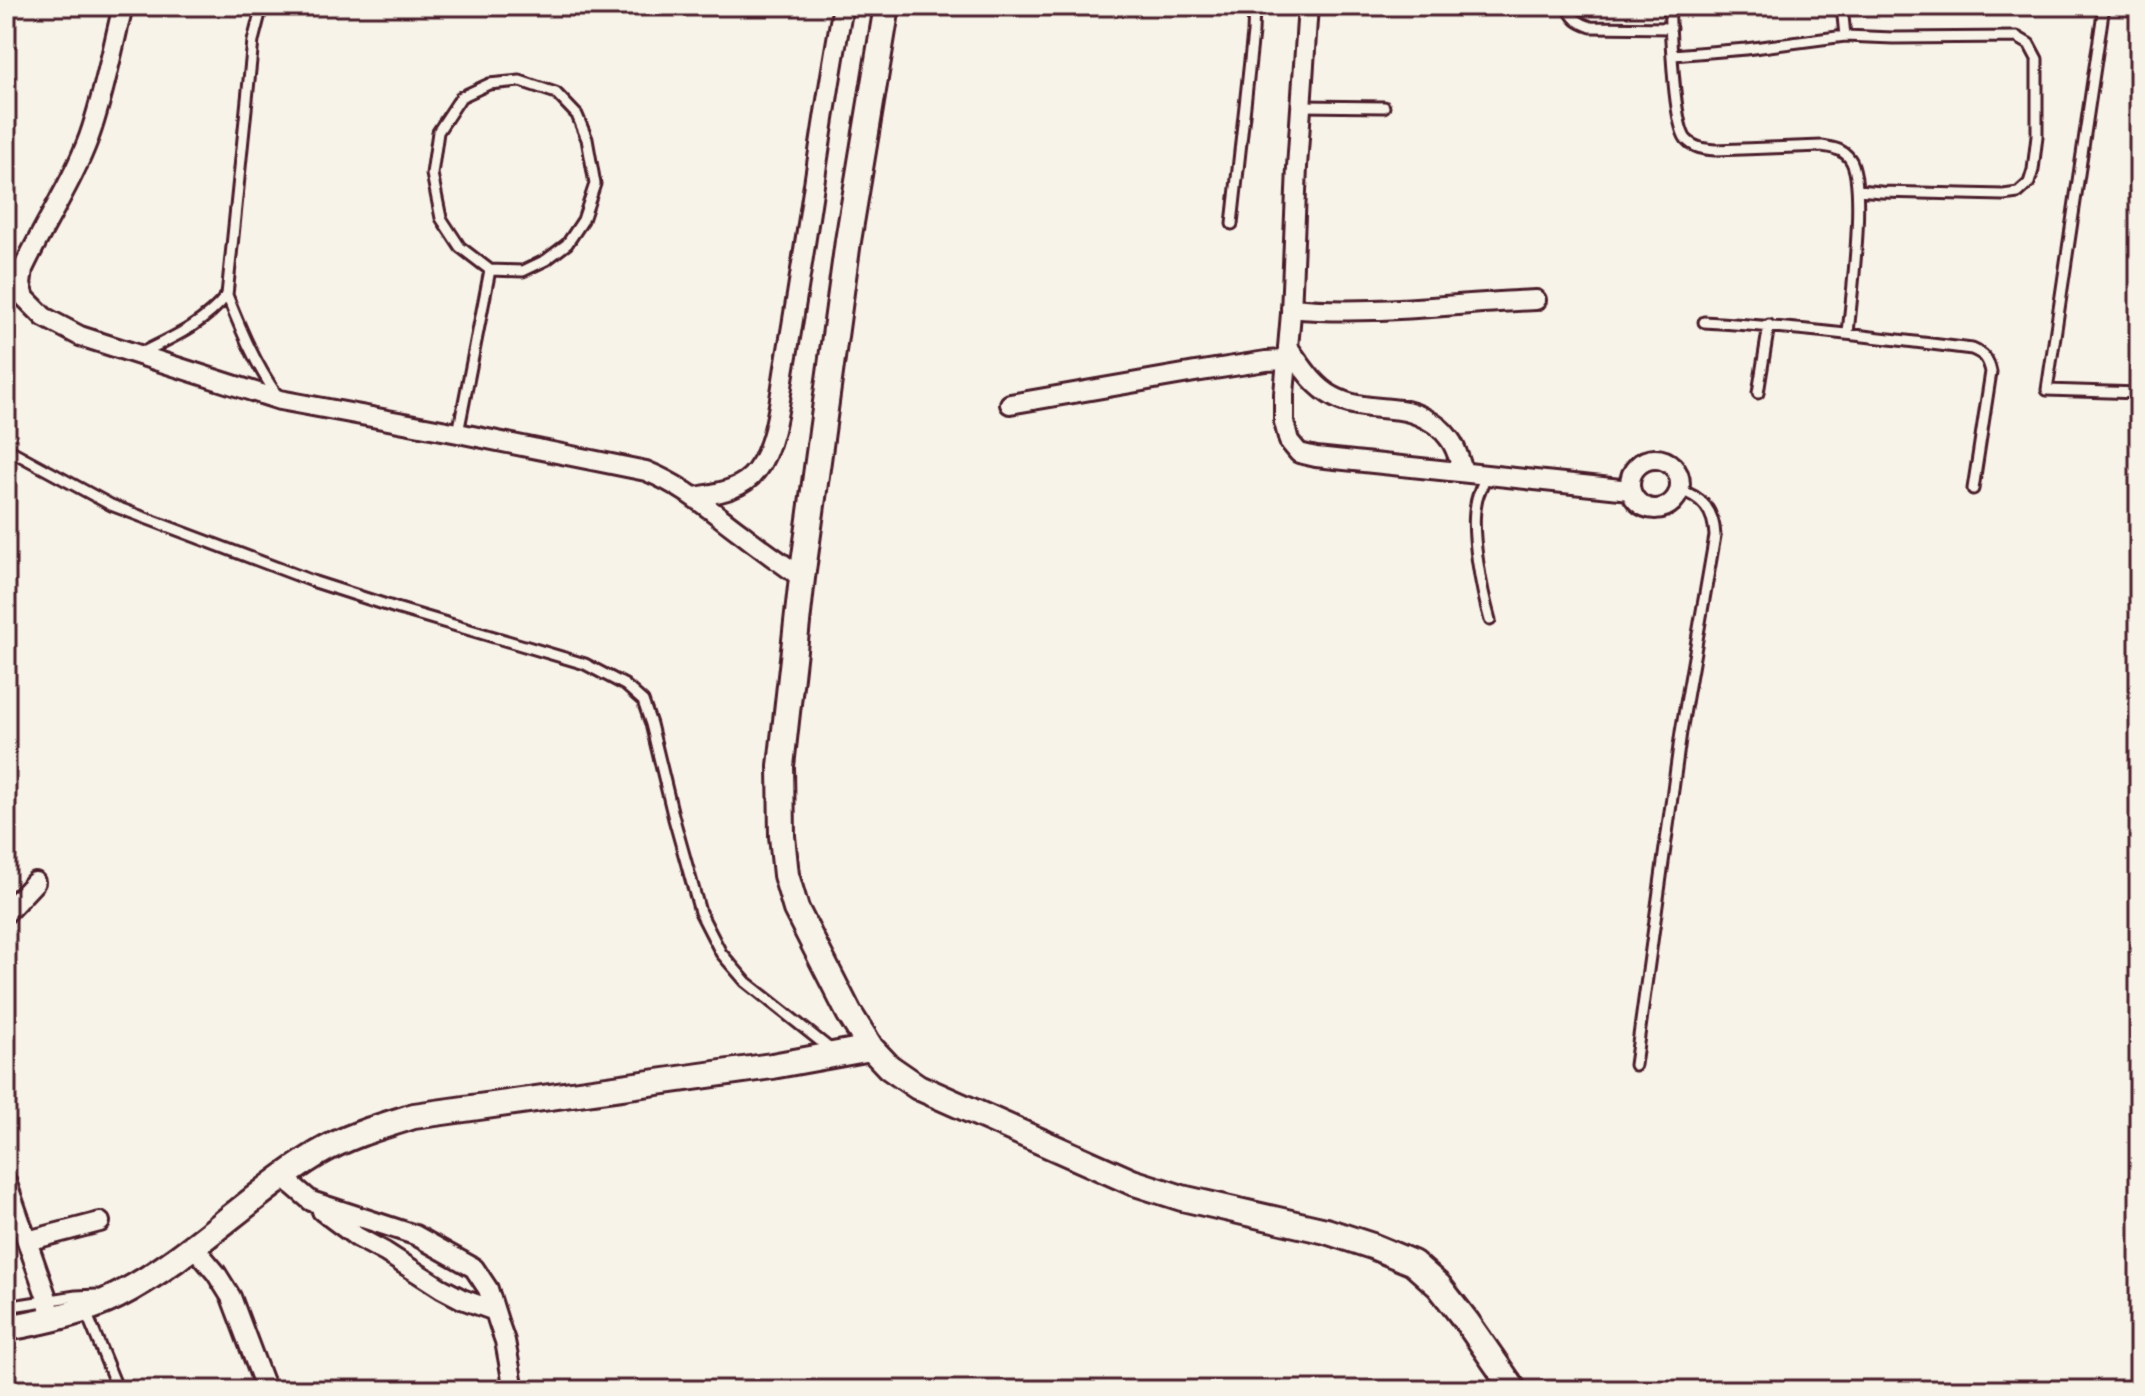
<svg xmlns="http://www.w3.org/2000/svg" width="2145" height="1396" font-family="Dekko,sans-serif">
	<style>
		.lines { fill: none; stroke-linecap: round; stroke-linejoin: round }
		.lane-casing { stroke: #4a1f2b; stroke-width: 15 }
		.street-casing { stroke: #4a1f2b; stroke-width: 24 }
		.secondary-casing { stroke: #4a1f2b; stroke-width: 30 }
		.lane { stroke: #f7f3e8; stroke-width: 9 }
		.street { stroke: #f7f3e8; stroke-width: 18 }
		.secondary { stroke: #f7f3e8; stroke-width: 24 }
	</style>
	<rect width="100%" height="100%" fill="#f7f3e8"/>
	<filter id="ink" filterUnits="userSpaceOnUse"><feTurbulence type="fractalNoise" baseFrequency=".0125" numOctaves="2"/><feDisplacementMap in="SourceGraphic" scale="16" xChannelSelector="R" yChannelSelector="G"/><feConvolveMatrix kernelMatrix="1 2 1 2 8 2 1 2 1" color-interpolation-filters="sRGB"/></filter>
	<g filter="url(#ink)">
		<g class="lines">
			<defs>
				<path id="lane" d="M 1568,6 C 1572,19 1579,23 1591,27 L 1671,28
					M 1669,6 C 1671,32 1673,122 1686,139 C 1694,148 1703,149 1715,150 L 1822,146 C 1833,148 1843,149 1850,159 C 1867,182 1851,300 1848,333
					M 1842,6 L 1845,36
					M 2104,6 L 2047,390 L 2139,393
					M 1673,55 L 1746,49 L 1845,36 L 1893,38 L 2017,37 L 2029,44 L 2037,59 L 2037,136 L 2033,170 L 2029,183 L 2018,193 L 2003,195 L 1881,192 L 1858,190
					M 520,81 L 556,93 L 577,115 L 587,139 L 595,184 L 583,220 L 567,244 L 546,260 L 523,271 L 490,270 L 460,247 L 441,218 L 432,174 L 438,132 L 461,97 L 489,84 Z
					M 1302,106 L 1384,107
					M 1232,224 L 1253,33 L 1254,6
					M 227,295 C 241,330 255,364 277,395
					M 1704,322 C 1794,327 1883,338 1972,349 C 1984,354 1988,358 1991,372 L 1973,489
					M 141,353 C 174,337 204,324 227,295 L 253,41 L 262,6
					M 1758,393 L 1769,325
					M 458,433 L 490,270
					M 6,448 L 111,505 L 315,582 L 396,608 L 585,664 L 625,685 L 643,701 L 651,724 L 674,819 L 700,912 L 721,953 L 746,982 L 834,1052
					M 1487,474 C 1483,484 1477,494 1476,504 C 1470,532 1482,592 1490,620
					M 1635,1065 L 1681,732 L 1715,536 C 1714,511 1703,497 1679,490
					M 6,1307 L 76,1296 L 97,1295
					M 86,1312 L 118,1390"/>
				<path id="street" d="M 123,6 C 112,50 104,95 89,137 C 72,183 44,224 23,269 L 21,284 L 25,298 L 44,317 L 80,336 L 280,400 L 458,433 L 646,471 C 687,488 707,508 741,533 C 761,549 782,563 802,578
					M 1308,6 L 1297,167 L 1291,313 L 1284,394 L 1284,422 L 1289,441 L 1299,453 L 1316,457 L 1630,490
					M 1291,308 C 1372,316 1455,303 1536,300
					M 1288,347 C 1301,365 1313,386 1334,397 C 1354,408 1378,407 1400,410 C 1416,412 1438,423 1448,437 C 1456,446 1459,459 1463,471
					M 1010,404 L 1195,372 L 1266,361 L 1286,360
					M1630 484a25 25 0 1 1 50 0a25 25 0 1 1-50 0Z
					M 696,497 C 717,493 742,490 756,471 C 777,444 780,394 786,361 C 807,243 821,124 843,6
					M 6,913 L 35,882
					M 283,1177 L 311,1201 L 415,1235 L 474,1268 L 488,1289 L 499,1324 L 505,1341 L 514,1390
					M 6,1181 L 48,1301 L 51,1319
					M 322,1211 L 357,1237 L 385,1252 L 441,1288 L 462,1299 L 495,1311
					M 27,1241 L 100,1222
					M 194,1247 L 216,1273 L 231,1297 L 266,1390"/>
				<path id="secondary" d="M 887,6 L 848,241 L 802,578 L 781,766 L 782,836 L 786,875 L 796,909 L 849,1013 L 871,1048 L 889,1067 L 918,1087 L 1132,1182 L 1182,1198 L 1326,1231 L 1372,1246 L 1413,1263 L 1439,1286 L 1467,1322 L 1514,1390
					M 6,1328 C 43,1322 83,1313 117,1296 C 191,1258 247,1197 317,1154 C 347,1136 382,1126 414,1116 L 772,1066 L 871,1048"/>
			</defs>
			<use href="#lane" class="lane-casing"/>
			<use href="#street" class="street-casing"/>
			<use href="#secondary" class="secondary-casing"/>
			<use href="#lane" class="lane"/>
			<use href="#street" class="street"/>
			<use href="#secondary" class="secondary"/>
		</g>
	</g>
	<rect width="2145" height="1396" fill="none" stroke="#f7f3e8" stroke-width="32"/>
	<rect x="16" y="16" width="2113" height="1364" fill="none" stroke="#4a1f2b" stroke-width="3" filter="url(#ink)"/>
</svg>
